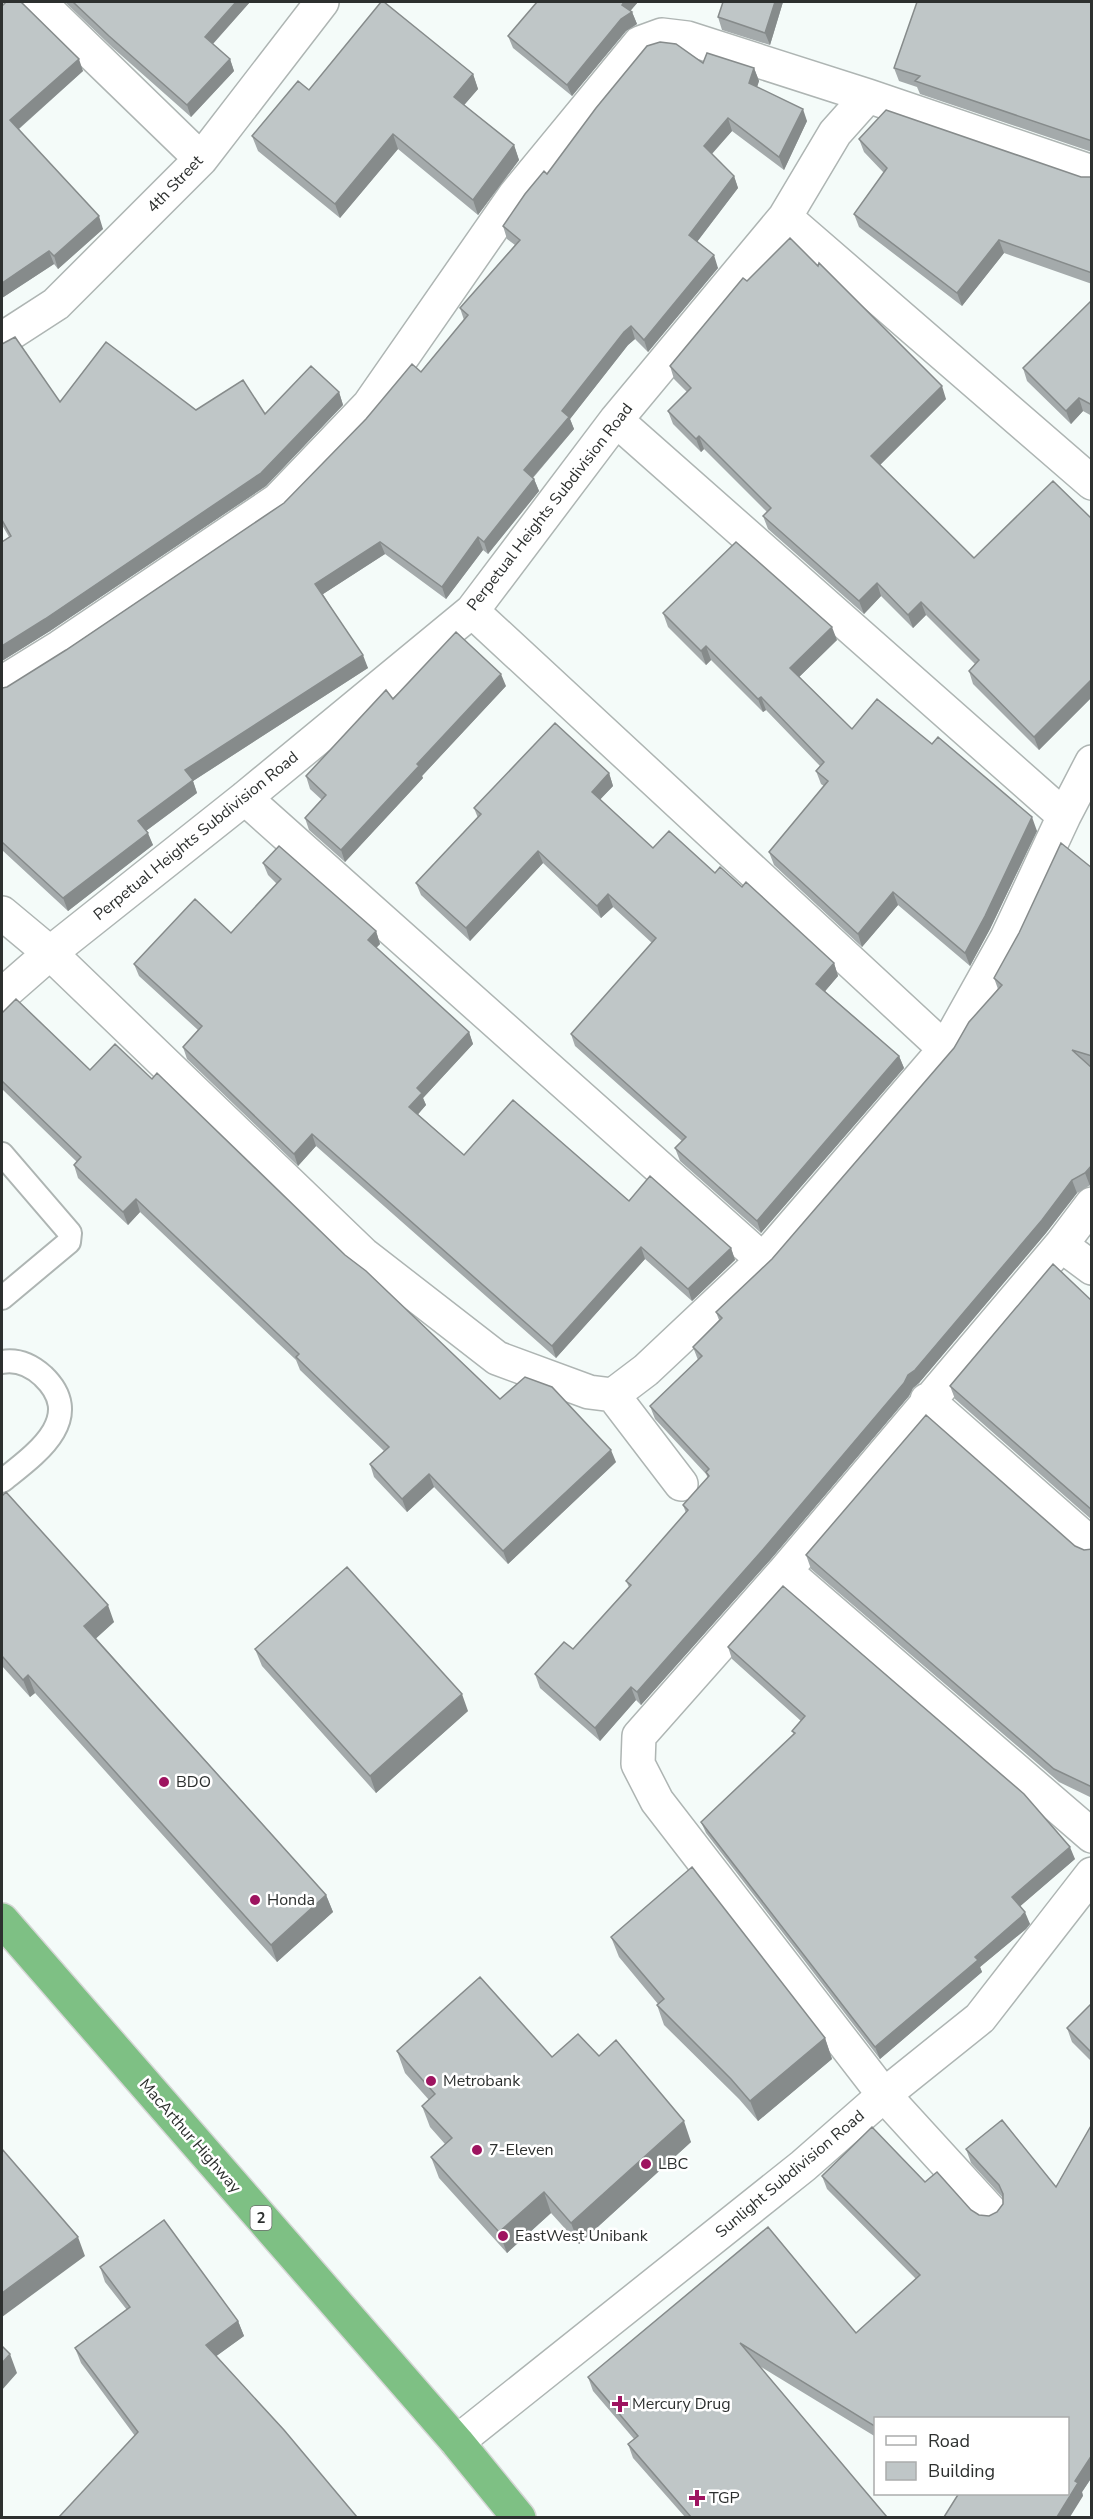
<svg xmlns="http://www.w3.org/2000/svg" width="1093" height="2519" font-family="'Nunito Sans',sans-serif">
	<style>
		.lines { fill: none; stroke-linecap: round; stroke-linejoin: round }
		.service-casing { stroke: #aeb5b3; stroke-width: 26 }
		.minor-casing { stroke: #aeb5b3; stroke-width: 36 }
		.trunk-casing { stroke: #d5d6d5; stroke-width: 36 }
		.service { stroke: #fff; stroke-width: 22 }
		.minor { stroke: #fff; stroke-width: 33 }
		.trunk { stroke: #7ec084; stroke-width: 33 }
		.wall { fill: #a4aaab }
		.shaded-wall { fill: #868b8b }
		.building { fill: #bfc6c7; stroke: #868b8b; stroke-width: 1.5 }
		.poi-dot { fill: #9e1460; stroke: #fff; stroke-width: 2 }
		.labels { text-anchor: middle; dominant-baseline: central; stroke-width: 5; stroke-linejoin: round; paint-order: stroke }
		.shield { fill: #fff; stroke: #6c6e6d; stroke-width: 1.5 }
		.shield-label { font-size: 15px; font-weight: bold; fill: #2d302f }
		.street-label { font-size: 16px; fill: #2d302f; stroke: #fff }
		.poi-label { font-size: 16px; fill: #2d302f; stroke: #fff; text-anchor: start }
	</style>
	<rect width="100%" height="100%" fill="#f4fbf9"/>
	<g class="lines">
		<defs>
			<path id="service" d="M 2,1154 L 70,1233 L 69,1242 L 2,1298
				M 2,1362 C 18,1359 32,1366 43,1376 C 88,1419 33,1456 2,1481"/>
			<path id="minor" d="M 39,2 L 201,159
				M 785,217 L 1092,483
				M 2,339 L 56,304 L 201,159 L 322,2
				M 616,420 L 1064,816
				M 472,611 L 945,1049
				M 2,683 L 60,647 L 278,500 L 369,405 L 515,195 L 640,43 L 662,35 L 687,38 L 868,96 L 1092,172
				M 245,798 L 763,1260
				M 2,913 L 50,953 L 363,1254 L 497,1358 L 589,1392 L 613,1395 L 646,1370 L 763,1260 L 945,1049 L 1007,938 L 1064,816 L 1092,762
				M 2,995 L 50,953 L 245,798 L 472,611 L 616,420 L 785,217 L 835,133 L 868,96
				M 1061,1245 L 1092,1268
				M 613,1395 L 681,1484
				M 927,1400 L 1092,1545
				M 785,1571 L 1092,1836
				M 990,2211 L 884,2095 L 657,1801 L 638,1764 L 639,1736 L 785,1571 L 1061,1245 L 1092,1204
				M 457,2442 L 803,2166 L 884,2095 L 980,2018 L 1092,1874"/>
			<path id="trunk" d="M 2,1920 L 457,2442 L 519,2518"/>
		</defs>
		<use href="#service" class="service-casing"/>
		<use href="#minor" class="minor-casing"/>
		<use href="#trunk" class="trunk-casing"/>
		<use href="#service" class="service"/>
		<use href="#minor" class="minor"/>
		<use href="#trunk" class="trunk"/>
	</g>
	<path class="wall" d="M 65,2 L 250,2 L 213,44 L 230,59 L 234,71 L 191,117 L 113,48 Z
		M 638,2 L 630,11 L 632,12 L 637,24 L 626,31 L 572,96 L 513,48 L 508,36 Z
		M 783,2 L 770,45 L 722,30 L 718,17 Z
		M 1092,2 L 1092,152 L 920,94 L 917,87 L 899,81 L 894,68 Z
		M 21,3 L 83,71 L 19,129 L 103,229 L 58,269 L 54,264 L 2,298 L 2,6 Z
		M 703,63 L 754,68 L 759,81 L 757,87 L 807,121 L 784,170 L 732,131 L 712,154 L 734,176 L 738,188 L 697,242 L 718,268 L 648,352 L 635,339 L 628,345 L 570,419 L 574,429 L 533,478 L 534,479 L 539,491 L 488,554 L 483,550 L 446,599 L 385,554 L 323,594 L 368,668 L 193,781 L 197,793 L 146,831 L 153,845 L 68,911 L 2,850 L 2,688 L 7,687 L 66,650 L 284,503 L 421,372 L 464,320 L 460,308 L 515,245 L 507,239 L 503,226 L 547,174 Z
		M 473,74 L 478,89 L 464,105 L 514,145 L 519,160 L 478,215 L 398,149 L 340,218 L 258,151 L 252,136 L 309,90 Z
		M 859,139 L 1081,177 L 1091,177 L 1092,284 L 1004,253 L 962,306 L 859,227 L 854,214 L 884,173 L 864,152 Z
		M 747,281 L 946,399 L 880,465 L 974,558 L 1092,519 L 1092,697 L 1039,750 L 973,684 L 969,671 L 975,664 L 926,615 L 913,628 L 881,596 L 864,614 L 768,529 L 763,516 L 767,512 L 704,449 L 701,452 L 673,424 L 668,411 L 687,392 L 674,379 L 670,366 Z
		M 1092,300 L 1092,416 L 1083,411 L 1071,424 L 1027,381 L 1023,368 Z
		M 2,344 L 60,402 L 265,414 L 339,392 L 343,405 L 266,486 L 50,631 L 2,661 L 2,542 L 9,537 L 2,525 Z
		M 663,613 L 837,640 L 799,677 L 852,729 L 1037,831 L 990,929 L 970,966 L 898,905 L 862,947 L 774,865 L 769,852 L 824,786 L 821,784 L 816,771 L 820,766 L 766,710 L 763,712 L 711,660 L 706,665 L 668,627 Z
		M 506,686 L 422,776 L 423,778 L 345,862 L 309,830 L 305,818 L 322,800 L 310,789 L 306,776 L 393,699 Z
		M 609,773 L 613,786 L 600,799 L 653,848 L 715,873 L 742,887 L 834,963 L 838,976 L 825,991 L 899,1056 L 904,1068 L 761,1233 L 680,1161 L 675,1148 L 682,1141 L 575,1046 L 571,1034 L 652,943 L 613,907 L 601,918 L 543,863 L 470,941 L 421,895 L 416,883 L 478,818 L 474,808 Z
		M 263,863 L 376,931 L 380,944 L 376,948 L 469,1032 L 473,1044 L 423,1098 L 426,1105 L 418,1114 L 464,1155 L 629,1201 L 731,1248 L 735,1260 L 692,1301 L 645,1259 L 556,1358 L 316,1146 L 298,1166 L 187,1059 L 183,1047 L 198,1030 L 139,976 L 134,964 L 231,933 L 277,884 L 268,875 Z
		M 1092,868 L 1092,1184 L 1077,1193 L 1046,1233 L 919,1383 L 913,1388 L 909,1396 L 771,1559 L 641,1705 L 636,1700 L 600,1741 L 540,1688 L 535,1674 L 573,1649 L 629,1587 L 626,1581 L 686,1513 L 683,1505 L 708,1478 L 706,1474 L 655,1419 L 650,1406 L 698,1360 L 693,1347 L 719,1320 L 716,1312 L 772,1259 L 954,1048 L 998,989 L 994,978 Z
		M 2,1013 L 90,1070 L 152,1079 L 345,1255 L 500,1399 L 616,1462 L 508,1564 L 434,1487 L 407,1512 L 374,1477 L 370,1464 L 384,1451 L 300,1370 L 296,1360 L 140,1212 L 128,1225 L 78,1178 L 74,1165 L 77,1162 L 2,1089 Z
		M 1092,1301 L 1092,1520 L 955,1399 L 950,1386 Z
		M 2,1496 L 114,1622 L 96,1638 L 326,1895 L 333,1912 L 277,1962 L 35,1693 L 30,1697 L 2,1666 Z
		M 1075,1546 L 1084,1550 L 1092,1549 L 1092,1798 L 1059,1782 L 811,1569 L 806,1555 Z
		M 728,1647 L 1075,1859 L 1020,1906 L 1030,1924 L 1026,1929 L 980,1967 L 982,1972 L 880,2059 L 706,1833 L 701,1822 L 794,1735 L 792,1731 L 801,1721 L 732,1659 Z
		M 255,1649 L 468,1711 L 376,1793 L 262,1666 Z
		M 611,1937 L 825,2038 L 832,2059 L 758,2121 L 739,2099 L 664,2025 L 657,2005 L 658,2004 L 619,1957 Z
		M 1092,2003 L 1092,2062 L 1072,2042 L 1067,2028 Z
		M 397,2051 L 552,2057 L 599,2056 L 691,2142 L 579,2244 L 551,2213 L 507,2253 L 439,2178 L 431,2157 L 445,2144 L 430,2127 L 422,2106 L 429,2100 L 405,2073 Z
		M 1092,2124 L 1092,2477 L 1082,2492 L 1083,2496 L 1068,2493 L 876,2418 L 876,2437 L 758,2365 L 887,2517 L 685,2517 L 633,2458 L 628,2444 L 634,2439 L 593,2391 L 588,2377 L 768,2227 L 856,2333 L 916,2279 L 827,2189 L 822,2176 L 925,2182 L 979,2215 L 989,2216 L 997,2212 L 1003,2204 L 1003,2198 L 971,2163 L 966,2149 L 1056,2187 Z
		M 100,2267 L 238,2321 L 244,2336 L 216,2356 L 135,2436 L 81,2363 L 75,2348 L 127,2310 L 105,2282 Z"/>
	<path class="shaded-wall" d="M 236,2 L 250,2 L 209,48 L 205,37 Z
		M 624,2 L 638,2 L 626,16 L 632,12 L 637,24 L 626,31 L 572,96 L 567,85 Z
		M 775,2 L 783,2 L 770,45 L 765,33 Z
		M 79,59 L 83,71 L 15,132 L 10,120 Z
		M 230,59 L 234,71 L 191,117 L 187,105 Z
		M 754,68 L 759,81 L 754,96 L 749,83 Z
		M 473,74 L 478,89 L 459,111 L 454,97 Z
		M 803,109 L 807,121 L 784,170 L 779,157 Z
		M 728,118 L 732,131 L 708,158 L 704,146 Z
		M 393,134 L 398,149 L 340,218 L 335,204 Z
		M 514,145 L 519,160 L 478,215 L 473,200 Z
		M 734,176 L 738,188 L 693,247 L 689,235 Z
		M 99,216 L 103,229 L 58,269 L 54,256 Z
		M 999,240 L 1004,253 L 962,306 L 957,293 Z
		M 49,251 L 54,264 L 2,298 L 2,283 Z
		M 714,255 L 718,268 L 648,352 L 644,340 Z
		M 631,326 L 635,339 L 628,345 L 570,419 L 574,429 L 528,483 L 524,470 L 562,411 L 624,332 Z
		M 942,386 L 946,399 L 876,469 L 871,456 Z
		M 339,392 L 343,405 L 266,486 L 50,631 L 2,661 L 2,646 Z
		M 1079,398 L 1083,411 L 1071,424 L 1066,411 Z
		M 699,436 L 704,449 L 701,452 L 696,439 Z
		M 534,479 L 539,491 L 488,554 L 484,542 Z
		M 478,537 L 483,550 L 446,599 L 442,587 Z
		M 380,542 L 385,554 L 320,596 L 315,584 Z
		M 877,583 L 881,596 L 864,614 L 859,601 Z
		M 921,602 L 926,615 L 913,628 L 908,615 Z
		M 832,627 L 837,640 L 795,681 L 790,668 Z
		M 706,646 L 711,660 L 706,665 L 701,651 Z
		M 363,655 L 368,668 L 193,781 L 197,793 L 143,833 L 138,821 L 185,770 Z
		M 501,674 L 506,686 L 422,776 L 423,778 L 345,862 L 341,850 L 417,764 Z
		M 1092,679 L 1092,697 L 1039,750 L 1034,737 Z
		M 761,697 L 766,710 L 763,712 L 758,699 Z
		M 609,773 L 613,786 L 596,804 L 592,792 Z
		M 1032,817 L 1037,831 L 990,929 L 970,966 L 965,953 Z
		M 148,833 L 153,845 L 68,911 L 63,898 Z
		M 538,851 L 543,863 L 470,941 L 466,928 Z
		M 893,892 L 898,905 L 862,947 L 858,934 Z
		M 608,894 L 613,907 L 601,918 L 597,906 Z
		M 376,931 L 380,944 L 372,952 L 368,940 Z
		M 834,963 L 838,976 L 821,996 L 816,984 Z
		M 469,1032 L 473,1044 L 423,1098 L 426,1105 L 414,1119 L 409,1107 L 417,1088 Z
		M 899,1056 L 904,1068 L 761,1233 L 757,1221 Z
		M 312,1134 L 316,1146 L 298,1166 L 294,1154 Z
		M 1092,1165 L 1092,1184 L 1090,1186 L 1085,1173 Z
		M 1072,1180 L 1077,1193 L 1046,1233 L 919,1383 L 913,1388 L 909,1396 L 771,1559 L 641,1705 L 637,1692 L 908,1375 Z
		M 136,1199 L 140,1212 L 128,1225 L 123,1212 Z
		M 641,1247 L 645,1259 L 556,1358 L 552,1346 Z
		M 731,1248 L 735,1260 L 692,1301 L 688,1289 Z
		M 611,1450 L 616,1462 L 508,1564 L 503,1551 Z
		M 429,1474 L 434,1487 L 407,1512 L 402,1499 Z
		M 108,1605 L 114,1622 L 91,1643 L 84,1626 Z
		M 28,1675 L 35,1693 L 30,1697 L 23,1680 Z
		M 631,1687 L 636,1700 L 600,1741 L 595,1728 Z
		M 462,1694 L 468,1711 L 376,1793 L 370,1776 Z
		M 1070,1847 L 1075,1859 L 1017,1909 L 1012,1897 Z
		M 326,1895 L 333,1912 L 277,1962 L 271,1945 Z
		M 1025,1912 L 1030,1924 L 1026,1929 L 980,1967 L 982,1972 L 880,2059 L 875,2047 Z
		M 825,2038 L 832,2059 L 758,2121 L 750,2101 Z
		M 684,2121 L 691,2142 L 579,2244 L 571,2223 Z
		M 544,2192 L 551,2213 L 507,2253 L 499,2232 Z
		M 78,2237 L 85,2256 L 2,2317 L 2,2293 Z
		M 238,2321 L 244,2336 L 211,2360 L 206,2345 Z
		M 10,2354 L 17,2373 L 2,2390 L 2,2363 Z
		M 1092,2455 L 1092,2477 L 1082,2492 L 1083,2496 L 1070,2517 L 1057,2517 L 1075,2481 Z"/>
	<path class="building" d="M 6,2 L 21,2 L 79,59 L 10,120 L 99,216 L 54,256 L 49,251 L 2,283 L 2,6 Z
		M 73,2 L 236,2 L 205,37 L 230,59 L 187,105 L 109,36 Z
		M 381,2 L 384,2 L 473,74 L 454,97 L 514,145 L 473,200 L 393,134 L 335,204 L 252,136 L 298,81 L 309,90 Z
		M 537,2 L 624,2 L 622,5 L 632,12 L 621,19 L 567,85 L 508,36 Z
		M 723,2 L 775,2 L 765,33 L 718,17 Z
		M 917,2 L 1092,2 L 1092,141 L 915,81 L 920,76 L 894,68 Z
		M 660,42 L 676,44 L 703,63 L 707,53 L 754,68 L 749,83 L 803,109 L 779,157 L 728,118 L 704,146 L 734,176 L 689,235 L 714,255 L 644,340 L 631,326 L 624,332 L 562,411 L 569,417 L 524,470 L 534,479 L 484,542 L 478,537 L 442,587 L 380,542 L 315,584 L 363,655 L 185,770 L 193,780 L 138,821 L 148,833 L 63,898 L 2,842 L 2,688 L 7,687 L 66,650 L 284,503 L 366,419 L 412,364 L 421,372 L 468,315 L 460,308 L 520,240 L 503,226 L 525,194 L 544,171 L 547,174 L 596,108 L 647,46 Z
		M 886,110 L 1081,177 L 1092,177 L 1092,273 L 999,240 L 957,293 L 854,214 L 887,168 L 859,139 Z
		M 790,238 L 818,266 L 819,263 L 942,386 L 871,456 L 974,558 L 1053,481 L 1092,519 L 1092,679 L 1034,737 L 969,671 L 979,660 L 921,602 L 908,615 L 877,583 L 859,601 L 763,516 L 771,508 L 699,436 L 696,439 L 668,411 L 691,388 L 670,366 L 743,278 L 747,281 Z
		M 1092,300 L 1092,405 L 1079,398 L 1066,411 L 1023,368 Z
		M 15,337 L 60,402 L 106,342 L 196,410 L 243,380 L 265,414 L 311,366 L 339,392 L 261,473 L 45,619 L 2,646 L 2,542 L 11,536 L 2,520 L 2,344 Z
		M 736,542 L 832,627 L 790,668 L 852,729 L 877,699 L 932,744 L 938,737 L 1032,817 L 985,916 L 965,953 L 893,892 L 858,934 L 769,852 L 828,781 L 816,771 L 824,762 L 761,697 L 758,699 L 706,646 L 701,651 L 663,613 Z
		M 456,632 L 501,674 L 417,764 L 419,766 L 341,850 L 305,818 L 326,795 L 306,776 L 386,690 L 393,699 Z
		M 555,723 L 609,773 L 592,792 L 653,848 L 669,831 L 715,873 L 720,867 L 742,887 L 746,882 L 834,963 L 816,984 L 899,1056 L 757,1221 L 675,1148 L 686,1137 L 571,1034 L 656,938 L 608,894 L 597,906 L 538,851 L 466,928 L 416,883 L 481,814 L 474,808 Z
		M 1061,843 L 1092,868 L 1092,1056 L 1072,1050 L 1092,1068 L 1092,1165 L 1085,1173 L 1072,1180 L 1042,1220 L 915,1370 L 908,1375 L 904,1383 L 766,1546 L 637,1692 L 631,1687 L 595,1728 L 535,1674 L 564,1642 L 573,1649 L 631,1585 L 626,1581 L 688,1510 L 683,1505 L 709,1476 L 706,1472 L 709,1469 L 650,1406 L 702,1356 L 693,1347 L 722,1318 L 716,1312 L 772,1259 L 954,1048 L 969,1022 L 1002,985 L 994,978 L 1019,933 Z
		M 279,846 L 376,931 L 368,940 L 469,1032 L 417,1088 L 422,1093 L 409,1107 L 464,1155 L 513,1100 L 629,1201 L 650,1176 L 731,1248 L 688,1289 L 641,1247 L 552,1346 L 312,1134 L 294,1154 L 183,1047 L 202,1026 L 134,964 L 195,899 L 231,933 L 281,879 L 263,863 Z
		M 16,999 L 90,1070 L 115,1044 L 152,1079 L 157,1073 L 345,1255 L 366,1271 L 500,1399 L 525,1377 L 552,1387 L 611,1450 L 503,1551 L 429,1474 L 402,1499 L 370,1464 L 389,1447 L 296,1357 L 299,1354 L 136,1199 L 123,1212 L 74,1165 L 81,1157 L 2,1081 L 2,1013 Z
		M 1053,1264 L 1092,1301 L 1092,1510 L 950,1386 Z
		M 926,1415 L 1075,1546 L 1084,1550 L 1092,1549 L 1092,1787 L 1054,1769 L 806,1555 Z
		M 6,1492 L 108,1605 L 84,1626 L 326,1895 L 271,1945 L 28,1675 L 23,1680 L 2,1656 L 2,1496 Z
		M 347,1567 L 462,1694 L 370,1776 L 255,1649 Z
		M 783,1586 L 1024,1794 L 1070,1847 L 1012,1897 L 1025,1912 L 1021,1917 L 975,1957 L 978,1960 L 875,2047 L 701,1822 L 795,1733 L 792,1731 L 805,1716 L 728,1647 Z
		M 692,1867 L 825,2038 L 750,2101 L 731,2079 L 657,2005 L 664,1999 L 611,1937 Z
		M 480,1977 L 552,2057 L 578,2034 L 599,2056 L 616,2040 L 684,2121 L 571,2223 L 544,2192 L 499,2232 L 431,2157 L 452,2138 L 422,2106 L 435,2094 L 397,2051 Z
		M 1092,2003 L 1092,2053 L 1067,2028 Z
		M 1002,2120 L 1056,2187 L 1092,2124 L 1092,2455 L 1075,2481 L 1078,2483 L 1057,2517 L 944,2517 L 959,2493 L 1068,2493 L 1068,2418 L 876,2418 L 876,2427 L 740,2343 L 887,2517 L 691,2517 L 628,2444 L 638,2436 L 588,2377 L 768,2227 L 856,2333 L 920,2275 L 822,2176 L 872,2127 L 925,2182 L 937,2172 L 971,2210 L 979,2215 L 989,2216 L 997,2212 L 1003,2204 L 1003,2194 L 999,2185 L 966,2149 Z
		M 2,2149 L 78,2237 L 2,2293 Z
		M 164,2220 L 238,2321 L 206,2345 L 284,2430 L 357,2517 L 59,2517 L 138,2432 L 75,2348 L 130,2307 L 100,2267 Z
		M 2,2346 L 10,2354 L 2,2363 Z"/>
	<g class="poi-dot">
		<circle cx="164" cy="1782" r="6"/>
		<circle cx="255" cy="1900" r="6"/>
		<circle cx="431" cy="2081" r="6"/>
		<circle cx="477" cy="2150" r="6"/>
		<circle cx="646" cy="2164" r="6"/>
		<circle cx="503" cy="2236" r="6"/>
		<path d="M617 2395h6v6h6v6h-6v6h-6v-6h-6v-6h6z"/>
		<path d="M694 2489h6v6h6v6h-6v6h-6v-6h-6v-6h6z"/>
	</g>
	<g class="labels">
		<rect class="shield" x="250.5" y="2206" width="21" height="24" rx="4.5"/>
		<g class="shield-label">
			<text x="261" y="2218">2</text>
		</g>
		<g class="street-label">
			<text transform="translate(175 184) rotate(-46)">4th Street</text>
			<text transform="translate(550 507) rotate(-52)">Perpetual Heights Subdivision Road</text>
			<text transform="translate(196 836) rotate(-39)">Perpetual Heights Subdivision Road</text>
			<text transform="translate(190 2136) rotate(49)">MacArthur Highway</text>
			<text transform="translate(790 2174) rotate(-40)">Sunlight Subdivision Road</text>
		</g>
		<g class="poi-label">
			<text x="176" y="1782">BDO</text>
			<text x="267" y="1900">Honda</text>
			<text x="443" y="2081">Metrobank</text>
			<text x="489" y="2150">7-Eleven</text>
			<text x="658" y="2164">LBC</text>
			<text x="515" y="2236">EastWest Unibank</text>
			<text x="632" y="2404">Mercury Drug</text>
			<text x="709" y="2498">TGP</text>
		</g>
	</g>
	<rect width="1093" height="2519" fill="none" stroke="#2d302f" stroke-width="6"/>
	<rect x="874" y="2417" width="195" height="78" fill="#ffffff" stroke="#abacac" stroke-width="1.5"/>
	<rect x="886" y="2436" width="30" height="9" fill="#ffffff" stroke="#abacac" stroke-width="1.5"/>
	<text x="928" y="2447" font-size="18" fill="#2d302f">Road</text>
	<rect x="886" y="2462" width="30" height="18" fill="#bfc6c7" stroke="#abacac" stroke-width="1.5"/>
	<text x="928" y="2477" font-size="18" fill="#2d302f">Building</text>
</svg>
